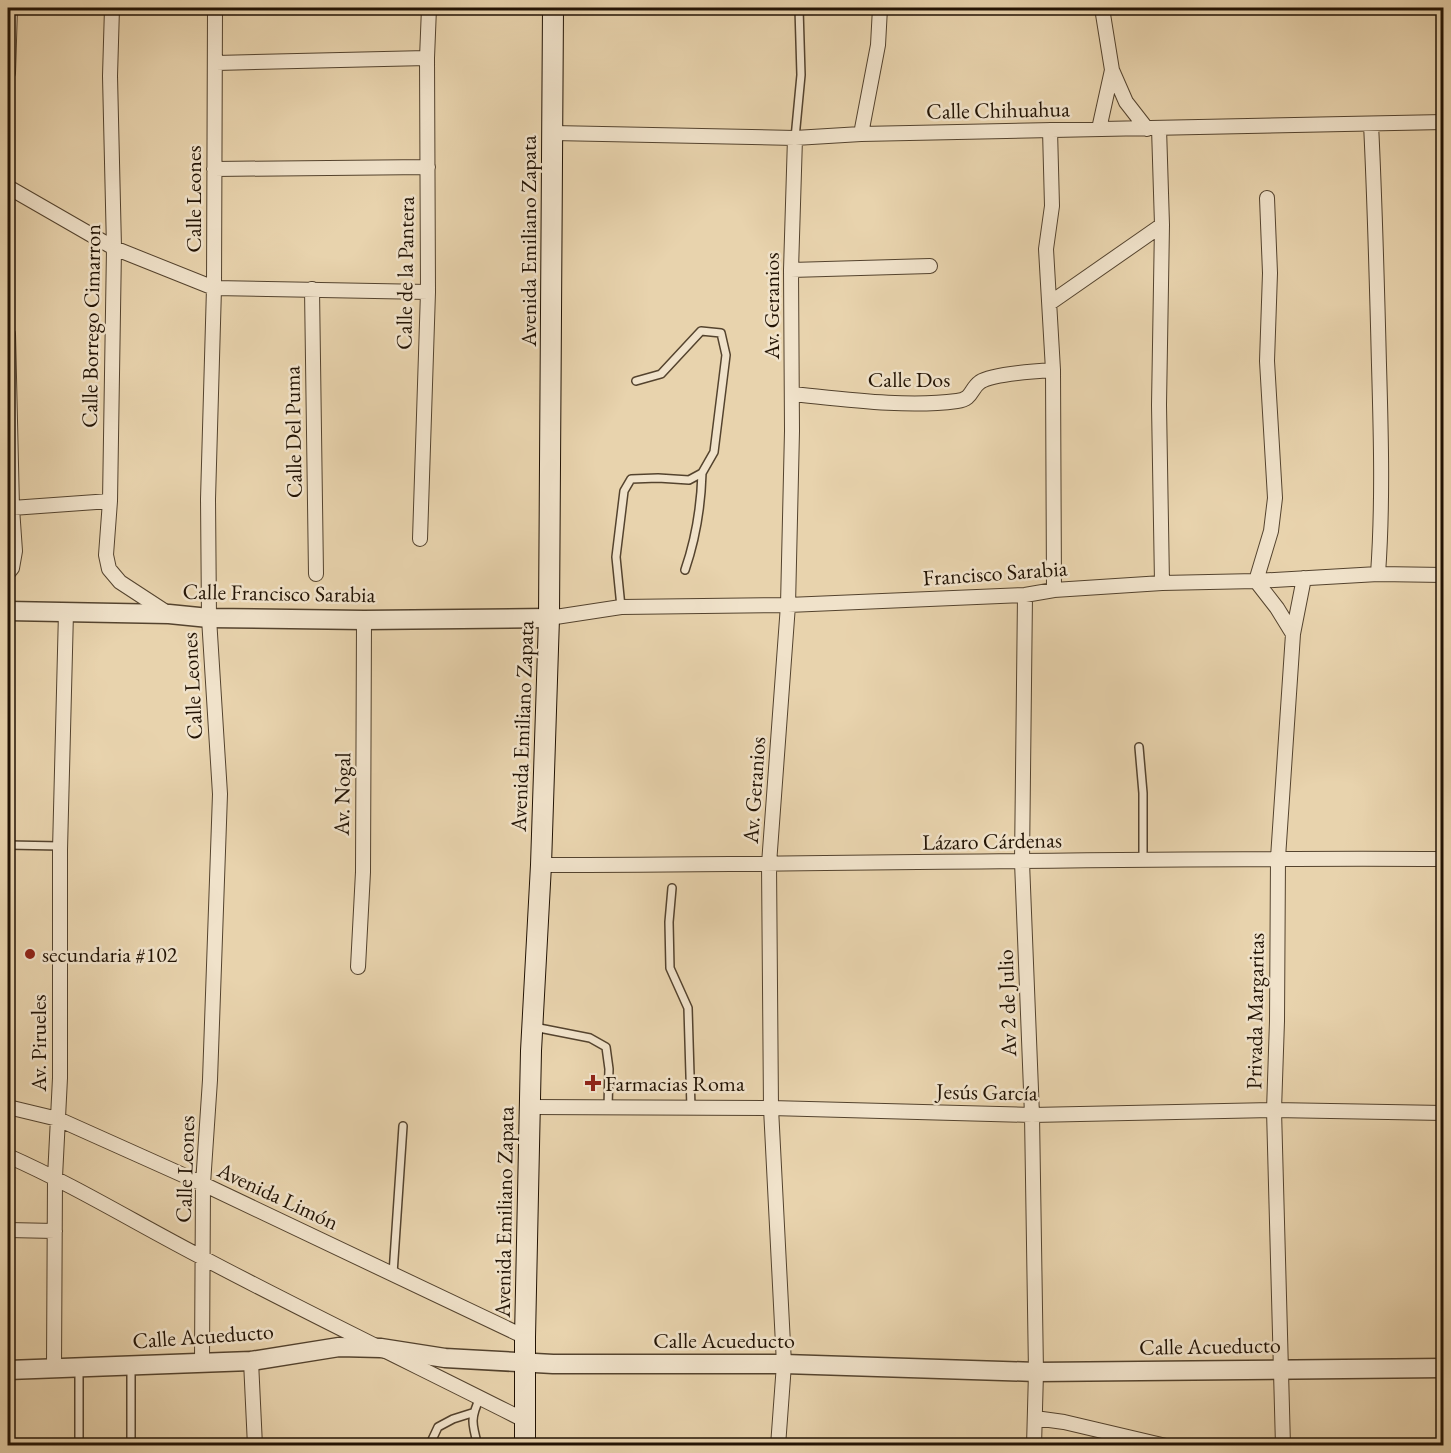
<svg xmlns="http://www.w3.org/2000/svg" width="1451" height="1453" font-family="'EB Garamond',serif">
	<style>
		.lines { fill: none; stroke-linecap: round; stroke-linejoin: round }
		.service-casing { stroke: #54432e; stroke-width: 10 }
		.minor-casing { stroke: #54432e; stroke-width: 16 }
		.tertiary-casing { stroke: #54432e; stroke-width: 21 }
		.secondary-casing { stroke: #221304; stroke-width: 22 }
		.service { stroke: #f0e2ca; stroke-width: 7 }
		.minor { stroke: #f0e2ca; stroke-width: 14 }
		.tertiary { stroke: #f0e2ca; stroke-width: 18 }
		.secondary { stroke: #f0e2ca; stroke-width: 20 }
		.poi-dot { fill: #8f2418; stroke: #f0e2ca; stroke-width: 2 }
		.labels { text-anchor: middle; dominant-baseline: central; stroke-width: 5; stroke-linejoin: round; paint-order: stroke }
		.street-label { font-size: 22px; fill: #221304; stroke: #f0e2ca }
		.poi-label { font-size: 22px; fill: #221304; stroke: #f0e2ca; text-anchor: start }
	</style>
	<rect width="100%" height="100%" fill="#e8d3ad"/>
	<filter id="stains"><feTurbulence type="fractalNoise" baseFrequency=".00333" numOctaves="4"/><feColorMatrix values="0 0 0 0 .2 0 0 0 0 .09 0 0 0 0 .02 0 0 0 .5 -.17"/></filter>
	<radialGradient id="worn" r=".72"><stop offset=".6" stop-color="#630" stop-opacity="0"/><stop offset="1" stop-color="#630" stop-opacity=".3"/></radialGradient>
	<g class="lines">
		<defs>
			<path id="service" d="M 795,138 L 801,75 L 799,8
				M 685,570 C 696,538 701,507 702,473
				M 621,607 L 616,557 L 624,491 L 631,479 L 658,478 L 689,480 L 702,473 L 714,452 L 726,355 L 721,333 L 701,331 L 661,374 L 636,381
				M 1139,747 L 1143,793 L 1143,860
				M 8,845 L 60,846
				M 672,888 L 669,922 L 670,968 L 688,1008 L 691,1108
				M 534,1027 L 590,1038 L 606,1047 L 609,1069 L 608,1107
				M 393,1274 L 403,1126
				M 431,1442 L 438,1427 L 453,1419 L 472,1413
				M 79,1446 L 79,1369
				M 131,1446 L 131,1367
				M 478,1446 C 472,1424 470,1418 480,1398"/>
			<path id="minor" d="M 112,8 L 110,76 L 114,248 L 110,501 L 106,555 L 109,569 L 120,582 L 169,614
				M 1102,8 L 1112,70 L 1126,102 L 1147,129
				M 216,63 L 427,58
				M 8,73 L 10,8
				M 1371,124 C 1375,204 1377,284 1379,365 C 1381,434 1383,504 1378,574
				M 1159,128 L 1162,225 L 1159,405 L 1162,583
				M 1099,129 L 1112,70
				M 1050,130 L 1052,206 L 1046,249 L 1053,370 L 1054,590
				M 553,133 L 795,138 L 861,134 L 1444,122
				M 861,134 L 878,45 L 880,8
				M 214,169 L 428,167
				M 8,187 L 114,248 L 214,288 L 428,292
				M 1267,198 L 1270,273 L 1267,361 L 1275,498 L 1271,531 L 1256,581 L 1277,608 L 1293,634
				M 791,270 L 930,266
				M 312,289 L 316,574
				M 1050,303 L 1162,225
				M 8,334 L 12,508 L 15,551 L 12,568 L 8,573
				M 792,394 C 843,399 906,408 957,401 C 973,399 970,389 980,382 C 992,374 1037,371 1053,370
				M 12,508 L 110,501
				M 420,539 L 428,292 L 427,58 L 429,8
				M 1025,595 L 1022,862 L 1032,1115 L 1036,1372 L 1034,1446
				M 549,618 L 621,607 L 788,605 L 1025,595 L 1054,590 L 1162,583 L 1256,581 L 1378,574 L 1444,575
				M 541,865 C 842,865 1143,857 1444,859
				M 358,967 L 363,872 L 364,620
				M 8,1107 L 58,1119 L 203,1184 L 525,1337
				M 530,1107 L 771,1108 L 1032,1115 L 1274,1110 L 1444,1113
				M 8,1156 C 76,1186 139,1225 205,1259 C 311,1315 419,1367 526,1421
				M 8,1230 L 55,1231
				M 251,1361 L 255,1446
				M 202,1362 L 203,1184 L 210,1080 L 220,794 L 209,618 L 208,499 L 214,288 L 215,8
				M 54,1368 L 55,1177 L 60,1078 L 60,850 L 66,612
				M 1035,1418 L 1064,1422 L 1166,1446
				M 778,1446 L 784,1364 L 771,1108 L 769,864 L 788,605 L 792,431 L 791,270 L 795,138
				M 1283,1446 L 1274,1110 L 1277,1021 L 1278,858 L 1293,634 L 1304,578"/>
			<path id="tertiary" d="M 8,611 L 169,614 L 209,618 L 364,620 L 549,618
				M 8,1370 L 251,1361 L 339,1347 L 381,1348 L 445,1358 L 553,1364 L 784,1364 L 1036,1372 L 1444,1368"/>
			<path id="secondary" d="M 525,1446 L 525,1337 L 531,1051 L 541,865 L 549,618 L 553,8"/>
		</defs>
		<use href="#service" class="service-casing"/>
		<use href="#minor" class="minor-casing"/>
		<use href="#tertiary" class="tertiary-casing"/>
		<use href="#secondary" class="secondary-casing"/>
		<use href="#service" class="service"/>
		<use href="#minor" class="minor"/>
		<use href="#tertiary" class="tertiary"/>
		<use href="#secondary" class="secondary"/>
	</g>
	<g class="poi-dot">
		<circle cx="30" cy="954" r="6"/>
		<path d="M590 1074h6v6h6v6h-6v6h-6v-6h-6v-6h6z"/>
	</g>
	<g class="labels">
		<g class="street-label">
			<text transform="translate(998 110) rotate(-1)">Calle Chihuahua</text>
			<text transform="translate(193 199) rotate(-90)">Calle Leones</text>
			<text transform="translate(528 241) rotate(-90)">Avenida Emiliano Zapata</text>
			<text transform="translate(405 273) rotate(-89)">Calle de la Pantera</text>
			<text transform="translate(771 306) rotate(-90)">Av. Geranios</text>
			<text transform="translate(91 326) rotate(-89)">Calle Borrego Cimarron</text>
			<text x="909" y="379">Calle Dos</text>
			<text transform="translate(293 432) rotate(-91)">Calle Del Puma</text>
			<text transform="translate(995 573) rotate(-4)">Francisco Sarabia</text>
			<text transform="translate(279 593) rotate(1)">Calle Francisco Sarabia</text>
			<text transform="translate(192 686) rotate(-93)">Calle Leones</text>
			<text transform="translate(522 726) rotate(-88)">Avenida Emiliano Zapata</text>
			<text transform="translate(754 790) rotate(-86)">Av. Geranios</text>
			<text transform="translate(342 794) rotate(-89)">Av. Nogal</text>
			<text transform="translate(992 841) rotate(-1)">Lázaro Cárdenas</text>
			<text transform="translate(1007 1003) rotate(-92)">Av 2 de Julio</text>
			<text transform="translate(1255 1011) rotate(-89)">Privada Margaritas</text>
			<text transform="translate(38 1043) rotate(-90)">Av. Pirueles</text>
			<text transform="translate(987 1092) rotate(1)">Jesús García</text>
			<text transform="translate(185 1169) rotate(-88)">Calle Leones</text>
			<text transform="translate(278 1196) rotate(25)">Avenida Limón</text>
			<text transform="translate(504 1212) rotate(-89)">Avenida Emiliano Zapata</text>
			<text transform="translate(203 1336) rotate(-4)">Calle Acueducto</text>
			<text x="724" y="1340">Calle Acueducto</text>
			<text transform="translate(1210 1346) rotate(-1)">Calle Acueducto</text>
		</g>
		<g class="poi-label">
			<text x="42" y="954">secundaria #102</text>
			<text x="605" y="1083">Farmacias Roma</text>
		</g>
	</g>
	<rect width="1451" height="1453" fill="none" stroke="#e8d3ad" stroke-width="30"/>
	<rect x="9" y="9" width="1433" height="1435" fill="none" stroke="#221304" stroke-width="3"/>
	<rect x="15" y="15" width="1421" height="1423" fill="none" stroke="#221304" stroke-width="1.5"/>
	<rect width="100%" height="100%" filter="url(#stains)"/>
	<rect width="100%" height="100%" fill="url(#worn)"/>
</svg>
